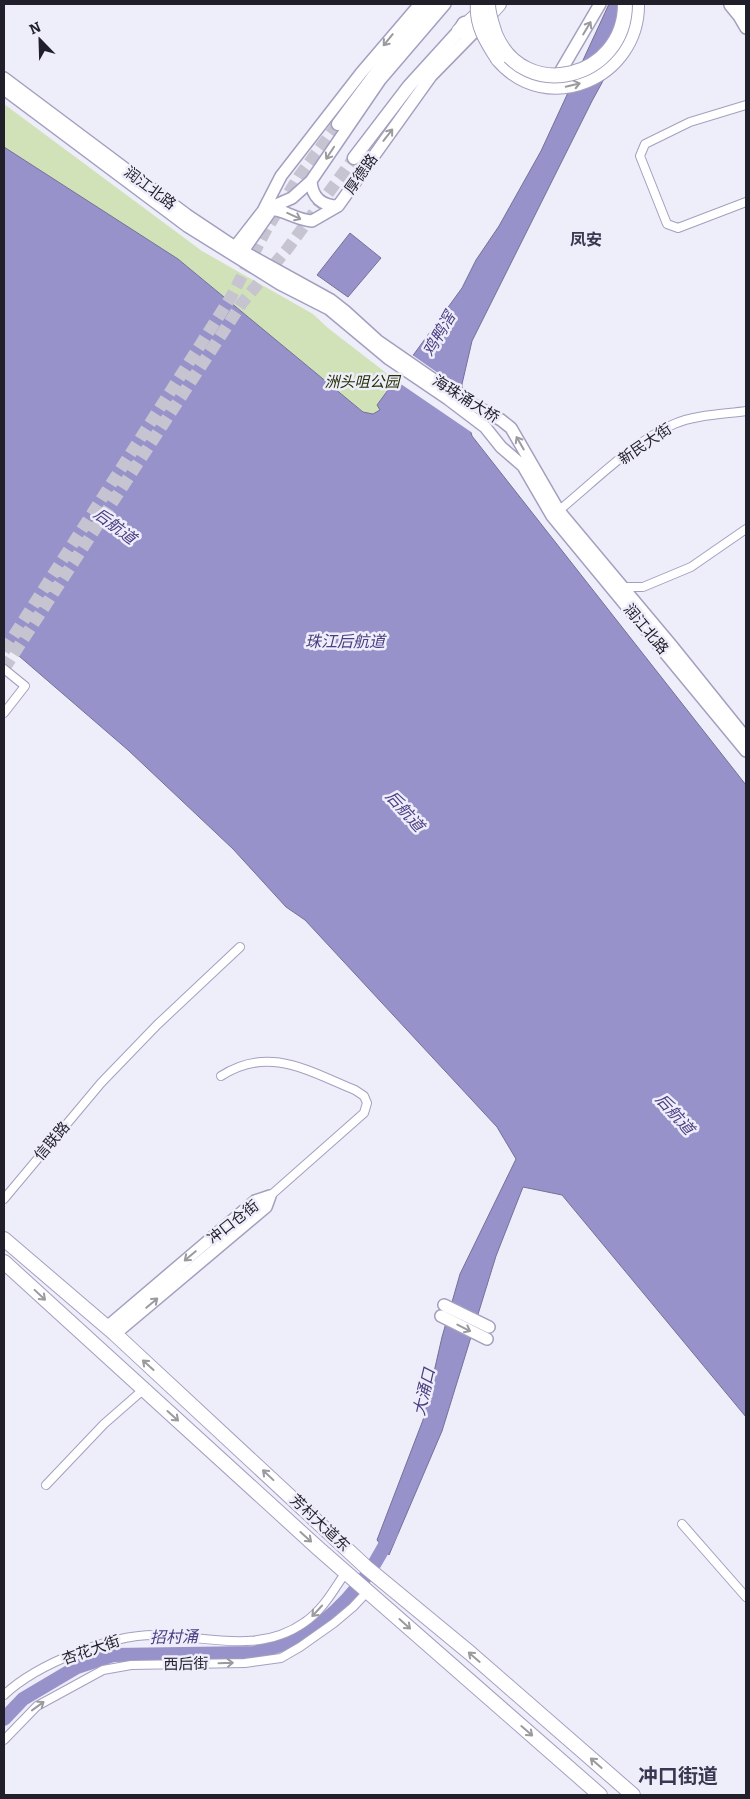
<svg xmlns="http://www.w3.org/2000/svg" width="750" height="1799" font-family="Bitter,'Noto Sans SC',serif">
	<style>
		.green { fill: #d2e2b8 }
		.water { fill: #9892ca; stroke: #74709a }
		.pier { fill: #eeedfa }
		.lines { fill: none; stroke-linecap: round; stroke-linejoin: round }
		.river { stroke: #9892ca; stroke-width: 14 }
		.primary-tunnel { stroke: #c5c4d0; stroke-width: 12; stroke-dasharray: 12 6; stroke-linecap: butt }
		.street-casing { stroke: #a3a0bf; stroke-width: 10 }
		.secondary-casing { stroke: #a3a0bf; stroke-width: 14 }
		.primary-casing { stroke: #a3a0bf; stroke-width: 15 }
		.highway-casing { stroke: #a3a0bf; stroke-width: 16 }
		.street { stroke: #fff; stroke-width: 8 }
		.secondary { stroke: #fff; stroke-width: 11 }
		.primary { stroke: #fff; stroke-width: 12 }
		.highway { stroke: #fff; stroke-width: 14 }
		.highway-bridge-casing { stroke: #a3a0bf; stroke-width: 16; stroke-linecap: butt }
		.highway-bridge { stroke: #fff; stroke-width: 14 }
		.oneway { stroke: #9b9a9f }
		.labels { text-anchor: middle; dominant-baseline: central; stroke-width: 5; stroke-linejoin: round; paint-order: stroke }
		.street-label { font-size: 15px; fill: #201f2a; stroke: #eeedfa }
		.park-label { font-size: 15px; font-style: italic; fill: #233003; stroke: #eeedfa }
		.neighbourhood-label { font-size: 16px; font-weight: bold; fill: #3a3751; stroke: #eeedfa }
		.water-label { font-size: 16px; font-style: italic; fill: #4a3d82; stroke: #eeedfa }
		.district-label { font-size: 20px; font-weight: bold; fill: #3a3751; stroke: #eeedfa }
	</style>
	<rect width="100%" height="100%" fill="#eeedfa"/>
	<path class="green" d="M 4,104 L 202,251 L 313,314 L 328,328 L 394,379 L 377,405 L 381,410 L 373,414 L 363,412 L 178,259 L 4,147 Z"/>
	<path class="water" d="M 609,4 L 645,4 L 592,101 L 472,341 L 462,384 L 463,403 L 472,436 L 746,785 L 746,1417 L 562,1195 L 523,1187 L 496,1256 L 442,1431 L 389,1555 L 377,1540 L 423,1420 L 442,1337 L 460,1274 L 516,1159 L 497,1127 L 305,920 L 286,907 L 233,849 L 128,750 L 4,643 L 4,147 L 178,259 L 363,412 L 373,414 L 380,410 L 377,405 L 462,288 L 476,260 L 499,226 L 541,151 Z
		M 350,233 L 381,258 L 348,297 L 317,275 Z"/>
	<path class="pier" d="M 411,354 L 465,392 L 466,403 L 474,434 L 392,378 Z"/>
	<g class="lines">
		<path class="river" d="M 4,1719 L 23,1699 L 77,1667 L 113,1655 L 254,1653 C 272,1648 295,1642 311,1631 C 346,1606 373,1572 391,1533"/>
		<path class="primary-tunnel" d="M 4,651 L 231,297 L 266,230 L 300,175 L 338,124
			M 4,669 L 242,303 L 288,248 L 354,158"/>
		<defs>
			<path id="street" d="M 746,105 L 690,122 L 645,144 L 640,156 L 667,224 L 678,228 L 746,202
				M 557,512 C 594,482 630,444 674,424 C 694,415 725,414 746,411
				M 623,587 L 643,587 L 691,567 L 746,529
				M 4,669 L 25,686 L 4,713
				M 221,1076 C 269,1045 308,1071 355,1090 L 364,1096 L 367,1103 L 364,1113 L 270,1196
				M 4,1199 L 101,1083 L 157,1025 L 240,947
				M 46,1485 L 104,1424 L 144,1389
				M 682,1524 L 746,1597
				M 4,1695 C 37,1664 111,1634 157,1635 C 207,1636 259,1655 305,1622 C 323,1610 334,1589 346,1572
				M 4,1740 L 37,1706 L 103,1670 L 131,1665 L 245,1663 L 281,1658 L 300,1647 L 334,1623 L 353,1607 L 368,1591"/>
			<path id="secondary" d="M 445,4 L 380,80 L 311,181 C 312,197 322,206 338,206 L 431,76 L 476,30 L 486,37
				M 730,5 L 739,16 L 746,28
				M 4,78 L 187,215 L 235,247 L 331,300 L 345,311 L 378,341 L 459,397 L 501,420 L 511,428 L 559,511 L 672,646 L 746,738
				M 556,79 L 600,4
				M 4,89 L 187,226 L 280,284 L 329,309 L 389,359 L 448,399 L 485,427 L 501,447 L 523,466 L 552,516 L 746,751
				M 267,209 L 292,198 L 311,181
				M 235,247 L 263,211 L 281,176 L 361,73 L 420,4
				M 236,255 L 243,251 L 272,209 C 286,211 297,220 312,221 L 338,206
				M 444,1305 L 489,1327
				M 441,1316 L 487,1339
				M 107,1327 L 255,1201 L 270,1196
				M 115,1334 L 266,1207 L 270,1196"/>
			<path id="primary" d="M 338,124 L 384,62 L 434,4
				M 354,158 L 409,86 L 459,31 L 464,23"/>
			<path id="highway" d="M 737,4 L 746,9
				M 483,22 L 499,4
				M 459,31 L 485,8
				M 498,59 C 547,117 638,77 637,4
				M 4,1239 L 115,1334 L 367,1568 L 470,1653 L 633,1795
				M 4,1262 L 319,1549 L 600,1795"/>
		</defs>
		<use href="#street" class="street-casing"/>
		<use href="#secondary" class="secondary-casing"/>
		<use href="#primary" class="primary-casing"/>
		<use href="#highway" class="highway-casing"/>
		<use href="#street" class="street"/>
		<use href="#secondary" class="secondary"/>
		<use href="#primary" class="primary"/>
		<use href="#highway" class="highway"/>
		<defs>
			<path id="highway-bridge" d="M 478,4 C 476,25 487,42 498,59
				M 488,4 C 488,14 492,24 495,34 C 524,104 625,79 625,4"/>
		</defs>
		<use href="#highway-bridge" class="highway-bridge-casing"/>
		<use href="#highway-bridge" class="highway-bridge"/>
	</g>
	<defs><path id="oneway-shaft" d="M-6 0H5M1.5-3L5.5 0L1.5 3" fill="none" stroke-width="1.6" stroke-linecap="round" stroke-linejoin="round" transform="scale(1.25)"/></defs>
	<g class="oneway">
		<use href="#oneway-shaft" transform="translate(587 28) rotate(-59)"/>
		<use href="#oneway-shaft" transform="translate(388 40) rotate(129)"/>
		<use href="#oneway-shaft" transform="translate(573 85) rotate(-13)"/>
		<use href="#oneway-shaft" transform="translate(388 135) rotate(-52)"/>
		<use href="#oneway-shaft" transform="translate(330 153) rotate(123)"/>
		<use href="#oneway-shaft" transform="translate(294 216) rotate(25)"/>
		<use href="#oneway-shaft" transform="translate(520 443) rotate(-120)"/>
		<use href="#oneway-shaft" transform="translate(190 1256) rotate(140)"/>
		<use href="#oneway-shaft" transform="translate(40 1295) rotate(43)"/>
		<use href="#oneway-shaft" transform="translate(152 1303) rotate(-40)"/>
		<use href="#oneway-shaft" transform="translate(464 1328) rotate(27)"/>
		<use href="#oneway-shaft" transform="translate(148 1365) rotate(-138)"/>
		<use href="#oneway-shaft" transform="translate(173 1416) rotate(42)"/>
		<use href="#oneway-shaft" transform="translate(268 1475) rotate(-137)"/>
		<use href="#oneway-shaft" transform="translate(306 1537) rotate(42)"/>
		<use href="#oneway-shaft" transform="translate(317 1611) rotate(133)"/>
		<use href="#oneway-shaft" transform="translate(405 1624) rotate(42)"/>
		<use href="#oneway-shaft" transform="translate(474 1657) rotate(-139)"/>
		<use href="#oneway-shaft" transform="translate(226 1663) rotate(-2)"/>
		<use href="#oneway-shaft" transform="translate(38 1706) rotate(-36)"/>
		<use href="#oneway-shaft" transform="translate(527 1731) rotate(41)"/>
		<use href="#oneway-shaft" transform="translate(596 1763) rotate(-139)"/>
	</g>
	<g class="labels">
		<g class="street-label">
			<text transform="translate(361 174) rotate(-55)">厚德路</text>
			<text transform="translate(150 188) rotate(37)">润江北路</text>
			<text transform="translate(466 399) rotate(32)">海珠涌大桥</text>
			<text transform="translate(645 444) rotate(-34)">新民大街</text>
			<text transform="translate(646 629) rotate(50)">润江北路</text>
			<text transform="translate(52 1141) rotate(-50)">信联路</text>
			<text transform="translate(233 1222) rotate(-38)">冲口仓街</text>
			<text transform="translate(320 1523) rotate(43)">芳村大道东</text>
			<text transform="translate(91 1650) rotate(-19)">杏花大街</text>
			<text transform="translate(186 1664) rotate(-1)">西后街</text>
		</g>
		<g class="park-label">
			<text x="362" y="382">洲头咀公园</text>
		</g>
		<g class="neighbourhood-label">
			<text x="586" y="239">凤安</text>
		</g>
		<g class="water-label">
			<text transform="translate(439 334) rotate(-60)">鸡鸭滘</text>
			<text transform="translate(115 526) rotate(37)">后航道</text>
			<text x="345" y="641">珠江后航道</text>
			<text transform="translate(405 811) rotate(48)">后航道</text>
			<text transform="translate(675 1114) rotate(48)">后航道</text>
			<text transform="translate(424 1392) rotate(-77)">大涌口</text>
			<text transform="translate(174 1637) rotate(-1)">招村涌</text>
		</g>
		<g class="district-label">
			<text x="678" y="1776">冲口街道</text>
		</g>
	</g>
	<rect width="750" height="1799" fill="none" stroke="#201f2a" stroke-width="10"/>
	<g transform="translate(40 40) rotate(337)" stroke="#eeedfa" stroke-width="4" paint-order="stroke">
	<path d="M0-4L9 19L0 12L-9 19Z" fill="#201f2a"/>
	<text y="-8" font-size="14" font-weight="bold" text-anchor="middle" fill="#201f2a">N</text>
	</g>
</svg>
